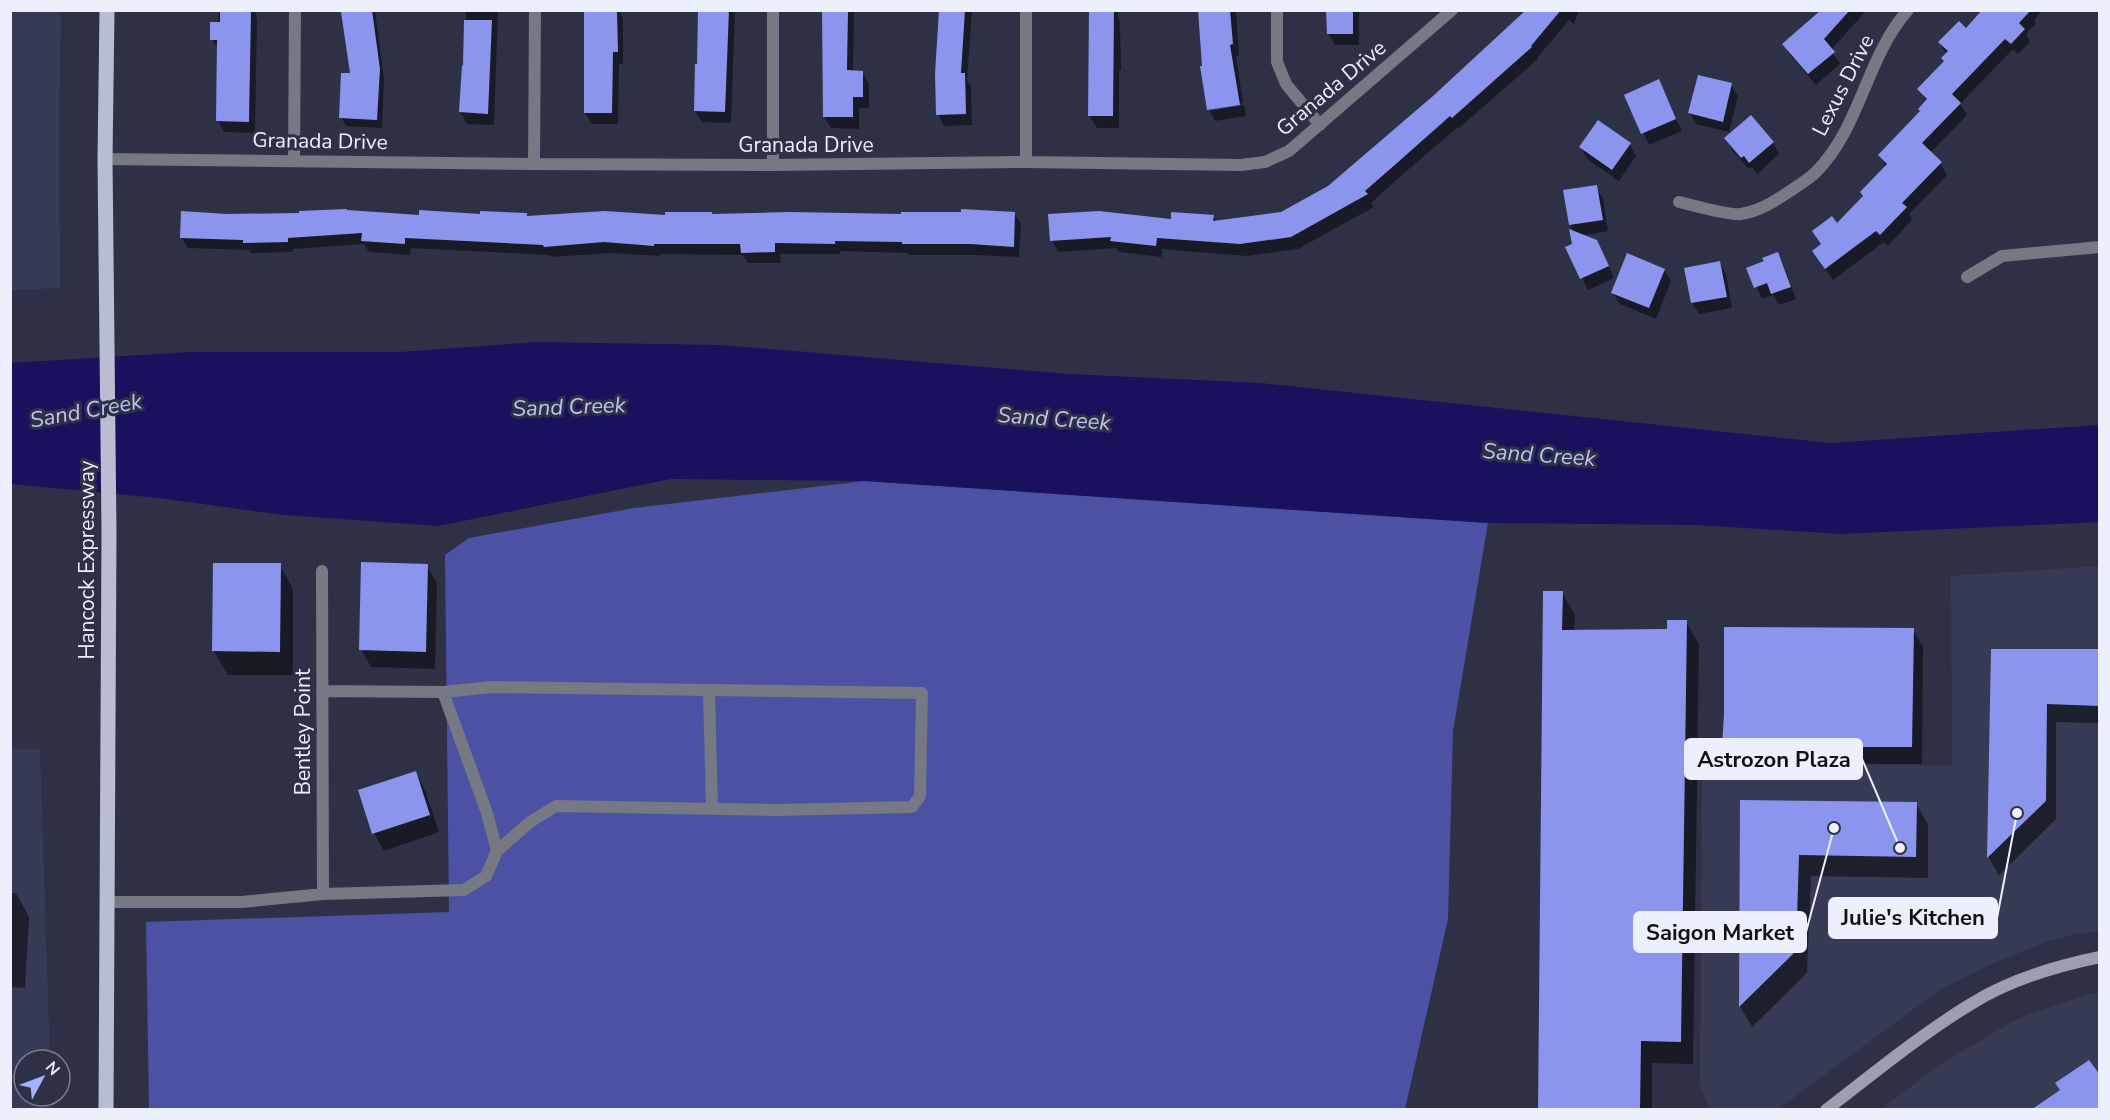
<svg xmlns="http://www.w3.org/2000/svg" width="2110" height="1120" font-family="'Nunito Sans',sans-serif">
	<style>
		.built { fill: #363a54 }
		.green { fill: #4c51a3 }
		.water { fill: #19105e }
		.shadow { fill: #0007 }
		.building { fill: #8b95ed }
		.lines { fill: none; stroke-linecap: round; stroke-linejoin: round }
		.minor { stroke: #767883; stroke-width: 12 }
		.secondary { stroke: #9c9fb0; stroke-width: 12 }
		.primary { stroke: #b9bdd3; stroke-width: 15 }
		.labels { text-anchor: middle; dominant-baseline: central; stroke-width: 6; stroke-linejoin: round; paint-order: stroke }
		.street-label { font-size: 21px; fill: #eceffc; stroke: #2e3146 }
		.water-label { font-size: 22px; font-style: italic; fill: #bcc4f1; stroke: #2e3146 }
		.leader { fill: none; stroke: #eceffc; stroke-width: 2 }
		.callout-dot { fill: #eceffc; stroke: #2e3146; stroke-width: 2 }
		.callout { fill: #eceffc; stroke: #eceffc; stroke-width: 2 }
		.callout-label { font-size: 22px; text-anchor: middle; font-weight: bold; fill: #111 }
	</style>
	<rect width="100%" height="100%" fill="#2e3146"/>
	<path class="built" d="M 10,11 L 61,11 L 59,120 L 60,288 L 11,290 Z
		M 2099,566 L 2099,931 L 2075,934 L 2045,942 L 1987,966 L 1941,989 L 1778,1109 L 1709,1109 L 1700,1084 L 1702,761 L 1952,766 L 1951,576 Z
		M 11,749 L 40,749 L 50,1060 L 24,1060 L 24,1096 L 51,1096 L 52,1109 L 11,1109 Z
		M 2099,993 L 2099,1109 L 1880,1110 L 1938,1066 L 2017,1019 L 2088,994 Z"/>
	<path class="green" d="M 865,481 L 1488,523 L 1453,731 L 1448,919 L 1405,1109 L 149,1109 L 146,922 L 449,912 L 445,555 L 469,538 L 634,508 Z"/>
	<path class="water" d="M 536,342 L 722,345 L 1070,374 L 1261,383 L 1831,443 L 2099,425 L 2099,522 L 1842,534 L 1697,525 L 1488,523 L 865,481 L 671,479 L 438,526 L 284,515 L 158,498 L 11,484 L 10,363 L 190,352 L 400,352 Z"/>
	<path class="shadow" d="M 219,10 L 255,10 L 257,21 L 255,133 L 224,132 L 218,120 L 219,51 L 212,39 L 218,23 Z
		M 346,10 L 375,10 L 384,80 L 382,128 L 346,126 L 341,117 L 351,75 Z
		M 466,10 L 498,10 L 494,125 L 467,124 L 460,112 L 465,67 Z
		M 586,10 L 619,10 L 623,20 L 623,64 L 619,64 L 618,124 L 592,124 L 585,113 Z
		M 699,10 L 735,10 L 731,123 L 702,122 L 695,111 L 699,66 Z
		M 824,10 L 854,10 L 853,72 L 862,72 L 869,84 L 869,108 L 859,108 L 859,129 L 831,128 L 824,117 Z
		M 941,10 L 972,10 L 967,81 L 971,86 L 972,125 L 944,126 L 938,114 Z
		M 1090,10 L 1118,10 L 1118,17 L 1120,22 L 1121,70 L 1119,70 L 1119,128 L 1097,128 L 1090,116 Z
		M 1199,10 L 1236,10 L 1239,56 L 1236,56 L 1243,103 L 1211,108 L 1211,111 L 1244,105 L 1246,116 L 1215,121 L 1209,109 Z
		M 1328,10 L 1359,10 L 1359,45 L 1335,45 L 1328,33 Z
		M 1528,10 L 1579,10 L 1574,24 L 1569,20 L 1537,58 L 1538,59 L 1459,128 L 1458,127 L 1403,174 L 1371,203 L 1374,207 L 1298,249 L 1247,256 L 1162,249 L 1162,257 L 1119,252 L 1116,248 L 1058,252 L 1052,240 L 1172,221 L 1213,216 L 1216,222 L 1282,213 L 1329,187 L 1434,97 Z
		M 1821,10 L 1867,10 L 1831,50 L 1840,64 L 1816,85 L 1791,56 L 1784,45 Z
		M 1984,10 L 2043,10 L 2034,20 L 2036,23 L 2026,34 L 2030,42 L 2018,54 L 2013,49 L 1960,104 L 1967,115 L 1930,153 L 1940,163 L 1947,175 L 1909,214 L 1912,220 L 1888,246 L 1884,242 L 1833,280 L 1821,263 L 1822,245 L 1837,226 L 1864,197 L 1886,167 L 1880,155 L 1921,112 L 1927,102 L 1919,89 L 1945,62 L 1947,55 L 1940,43 L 1966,30 Z
		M 1658,81 L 1682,131 L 1649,145 L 1626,95 Z
		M 1731,85 L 1738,96 L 1729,132 L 1696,124 L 1690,113 Z
		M 1726,138 L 1773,143 L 1779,154 L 1757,174 L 1752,167 L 1749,169 L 1732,150 Z
		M 1629,144 L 1636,156 L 1619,181 L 1587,159 L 1581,147 Z
		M 1596,187 L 1603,198 L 1608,231 L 1581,236 L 1603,254 L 1614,278 L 1588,290 L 1582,278 L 1574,245 L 1575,233 L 1570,225 Z
		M 1014,213 L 1021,224 L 1019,257 L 977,255 L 909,255 L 908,253 L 840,251 L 840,254 L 780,254 L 781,263 L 748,263 L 743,255 L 660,254 L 660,256 L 611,253 L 551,257 L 550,255 L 411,248 L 410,255 L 369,252 L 364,244 L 293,249 L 293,252 L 251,253 L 249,250 L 188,248 L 181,237 L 227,216 L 528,218 L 903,216 Z
		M 1777,254 L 1784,266 L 1796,299 L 1779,305 L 1773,295 L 1762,299 L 1748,268 L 1765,262 Z
		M 1719,262 L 1726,274 L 1732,308 L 1699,314 L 1692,303 L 1686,269 Z
		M 1664,270 L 1671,281 L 1656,319 L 1620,304 L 1613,293 Z
		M 280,565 L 293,589 L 293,675 L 228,675 L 214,651 Z
		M 427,566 L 437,583 L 435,669 L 371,667 L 361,649 Z
		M 1562,593 L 1575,615 L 1574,631 L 1669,631 L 1686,622 L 1699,644 L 1693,1064 L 1652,1063 L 1652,1110 L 1539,1110 Z
		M 1913,630 L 1923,647 L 1922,764 L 1734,764 L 1723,746 Z
		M 1993,650 L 2100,650 L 2100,723 L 2056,722 L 2056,819 L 1999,875 L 1989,858 Z
		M 415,772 L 425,790 L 439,832 L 384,851 L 374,833 Z
		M 1741,801 L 1916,803 L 1928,825 L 1928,878 L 1811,876 L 1807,973 L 1752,1027 L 1740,1006 Z
		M 10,893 L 16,893 L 29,917 L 25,988 L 10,987 Z"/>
	<path class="building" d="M 220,10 L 251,10 L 249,122 L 216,121 L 217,40 L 210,40 L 210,22 L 220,22 Z
		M 354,10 L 372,10 L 380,69 L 377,120 L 339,118 L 341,73 L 350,73 L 341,12 Z
		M 584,10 L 617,10 L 618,52 L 613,52 L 612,113 L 584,113 Z
		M 698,10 L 729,10 L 725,112 L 694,111 L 695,64 L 697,64 Z
		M 822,10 L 848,10 L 847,70 L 863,71 L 863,97 L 853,97 L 853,117 L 823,117 Z
		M 939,10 L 965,10 L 961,73 L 965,73 L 966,114 L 936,115 L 935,74 Z
		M 1089,10 L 1114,10 L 1113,116 L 1088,116 Z
		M 1198,10 L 1230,10 L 1233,44 L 1230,45 L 1240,105 L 1207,110 L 1200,66 L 1202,66 Z
		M 1326,10 L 1353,10 L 1353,34 L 1327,34 Z
		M 1526,10 L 1561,10 L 1531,46 L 1532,47 L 1452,118 L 1450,116 L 1397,163 L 1365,191 L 1368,194 L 1291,237 L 1240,244 L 1157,238 L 1156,246 L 1110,241 L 1111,237 L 1050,241 L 1048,214 L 1099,211 L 1171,219 L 1171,212 L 1214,215 L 1213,221 L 1281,212 L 1328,186 L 1433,96 Z
		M 1821,10 L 1850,10 L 1824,39 L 1835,52 L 1808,74 L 1782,44 Z
		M 1982,10 L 2031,10 L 2019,23 L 2025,29 L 2011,44 L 2005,39 L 1952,94 L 1961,103 L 1922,143 L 1942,162 L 1902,203 L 1907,207 L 1880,235 L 1876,231 L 1825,269 L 1812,251 L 1821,244 L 1812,231 L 1832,216 L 1837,223 L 1863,196 L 1860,192 L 1887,164 L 1878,155 L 1920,111 L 1918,109 L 1927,99 L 1917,89 L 1944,61 L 1941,58 L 1948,51 L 1938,42 L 1959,21 L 1966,28 Z
		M 464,20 L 492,20 L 488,114 L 459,112 L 462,65 L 463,66 Z
		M 1698,75 L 1732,83 L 1723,122 L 1688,113 Z
		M 1659,79 L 1676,119 L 1641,134 L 1624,95 Z
		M 1751,115 L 1774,142 L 1749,163 L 1744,156 L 1741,158 L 1724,138 Z
		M 1598,120 L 1631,143 L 1612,170 L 1579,147 Z
		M 1597,185 L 1603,220 L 1569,225 L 1563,190 Z
		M 347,209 L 347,210 L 419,215 L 419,210 L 480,214 L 480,211 L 527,213 L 527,216 L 605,211 L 665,215 L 665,212 L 712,212 L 712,214 L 790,212 L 901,214 L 901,212 L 961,212 L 961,209 L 1015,212 L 1014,247 L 970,244 L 902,244 L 902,242 L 835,241 L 835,244 L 775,243 L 775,252 L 741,253 L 740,244 L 654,244 L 654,246 L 604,242 L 544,247 L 543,245 L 405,238 L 405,244 L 361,241 L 362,233 L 288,238 L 288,242 L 243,243 L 243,240 L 180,238 L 181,211 L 227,214 L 299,213 L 299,211 Z
		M 1569,229 L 1597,240 L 1609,266 L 1580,279 L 1565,247 L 1572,244 Z
		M 1778,252 L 1791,287 L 1771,294 L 1767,283 L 1754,288 L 1746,268 L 1764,261 L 1762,258 Z
		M 1627,253 L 1665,269 L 1649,308 L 1611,293 Z
		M 1720,261 L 1727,297 L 1691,303 L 1684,268 Z
		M 361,562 L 428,564 L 426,652 L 359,650 Z
		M 213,563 L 281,563 L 280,652 L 212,651 Z
		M 1543,591 L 1563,591 L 1562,630 L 1667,629 L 1667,620 L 1687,620 L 1681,1042 L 1641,1041 L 1640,1110 L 1538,1110 Z
		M 1724,627 L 1914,628 L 1912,747 L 1722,747 L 1724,714 Z
		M 1991,649 L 2100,649 L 2100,706 L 2047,704 L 2046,801 L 1987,858 Z
		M 416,771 L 430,815 L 372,834 L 358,790 Z
		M 1740,800 L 1917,802 L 1916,857 L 1799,855 L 1796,951 L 1739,1007 Z
		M 2089,1060 L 2100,1075 L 2100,1110 L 2031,1110 L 2060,1090 L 2055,1083 Z"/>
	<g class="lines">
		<path class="minor" d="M 1277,10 L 1277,62 L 1286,84 L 1320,125
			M 105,159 L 534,164 L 773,165 L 1026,162 L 1241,165 L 1265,162 L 1289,151 L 1452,10
			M 294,160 L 295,10
			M 1026,162 L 1026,10
			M 534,164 L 535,10
			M 773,165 L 773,10
			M 1679,202 C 1693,205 1729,216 1741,214 C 1760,211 1775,201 1790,191 C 1799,185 1809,179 1816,172 C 1861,127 1866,57 1908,10
			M 1967,277 L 2002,256 L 2100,247
			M 322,571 L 323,894
			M 709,691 L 712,809
			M 443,692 L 487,813 L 497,851
			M 107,902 L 242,902 L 323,894 L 464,890 L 486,876 L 497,851 L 530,822 L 556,806 L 776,810 L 912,807 L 920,796 L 922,693 L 493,687 L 443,692 L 322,691"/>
		<path class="secondary" d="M 1826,1110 C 1873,1074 1920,1035 1971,1004 C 2009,980 2056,966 2100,957"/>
		<path class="primary" d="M 106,1110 L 109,533 L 105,159 L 107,10"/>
	</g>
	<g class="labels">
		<g class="street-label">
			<text transform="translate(1843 85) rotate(-63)">Lexus Drive</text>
			<text transform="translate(1331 88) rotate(-40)">Granada Drive</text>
			<text transform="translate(320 141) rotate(1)">Granada Drive</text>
			<text x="806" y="145">Granada Drive</text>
			<text transform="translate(87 560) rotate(-90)">Hancock Expressway</text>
			<text transform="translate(303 732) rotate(-90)">Bentley Point</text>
		</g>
		<g class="water-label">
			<text transform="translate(569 407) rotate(-2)">Sand Creek</text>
			<text transform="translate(86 411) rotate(-10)">Sand Creek</text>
			<text transform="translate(1054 419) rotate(4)">Sand Creek</text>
			<text transform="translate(1539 455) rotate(4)">Sand Creek</text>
		</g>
	</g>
	<path class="leader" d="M1900 848L1862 759M2017 813L1997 918M1834 828L1806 932"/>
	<g class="callout-dot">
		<circle cx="1900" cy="848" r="6"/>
		<circle cx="2017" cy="813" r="6"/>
		<circle cx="1834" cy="828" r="6"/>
	</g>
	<g class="callout">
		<rect x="1685" y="739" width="177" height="40" rx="6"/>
		<rect x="1829" y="898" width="168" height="40" rx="6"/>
		<rect x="1634" y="912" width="172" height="40" rx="6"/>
	</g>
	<g class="callout-label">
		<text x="1774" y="767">Astrozon Plaza</text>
		<text x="1913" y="925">Julie's Kitchen</text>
		<text x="1720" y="940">Saigon Market</text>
	</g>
	<rect width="2110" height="1120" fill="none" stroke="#eceffc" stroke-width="24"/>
	<g transform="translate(42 1078) rotate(49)"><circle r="28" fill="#2e3146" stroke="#7a7d8f" stroke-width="1.5"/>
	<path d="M0-4.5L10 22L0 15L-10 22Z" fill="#a6b1fc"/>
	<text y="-9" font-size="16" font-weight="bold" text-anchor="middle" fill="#eceffc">N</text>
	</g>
</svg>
